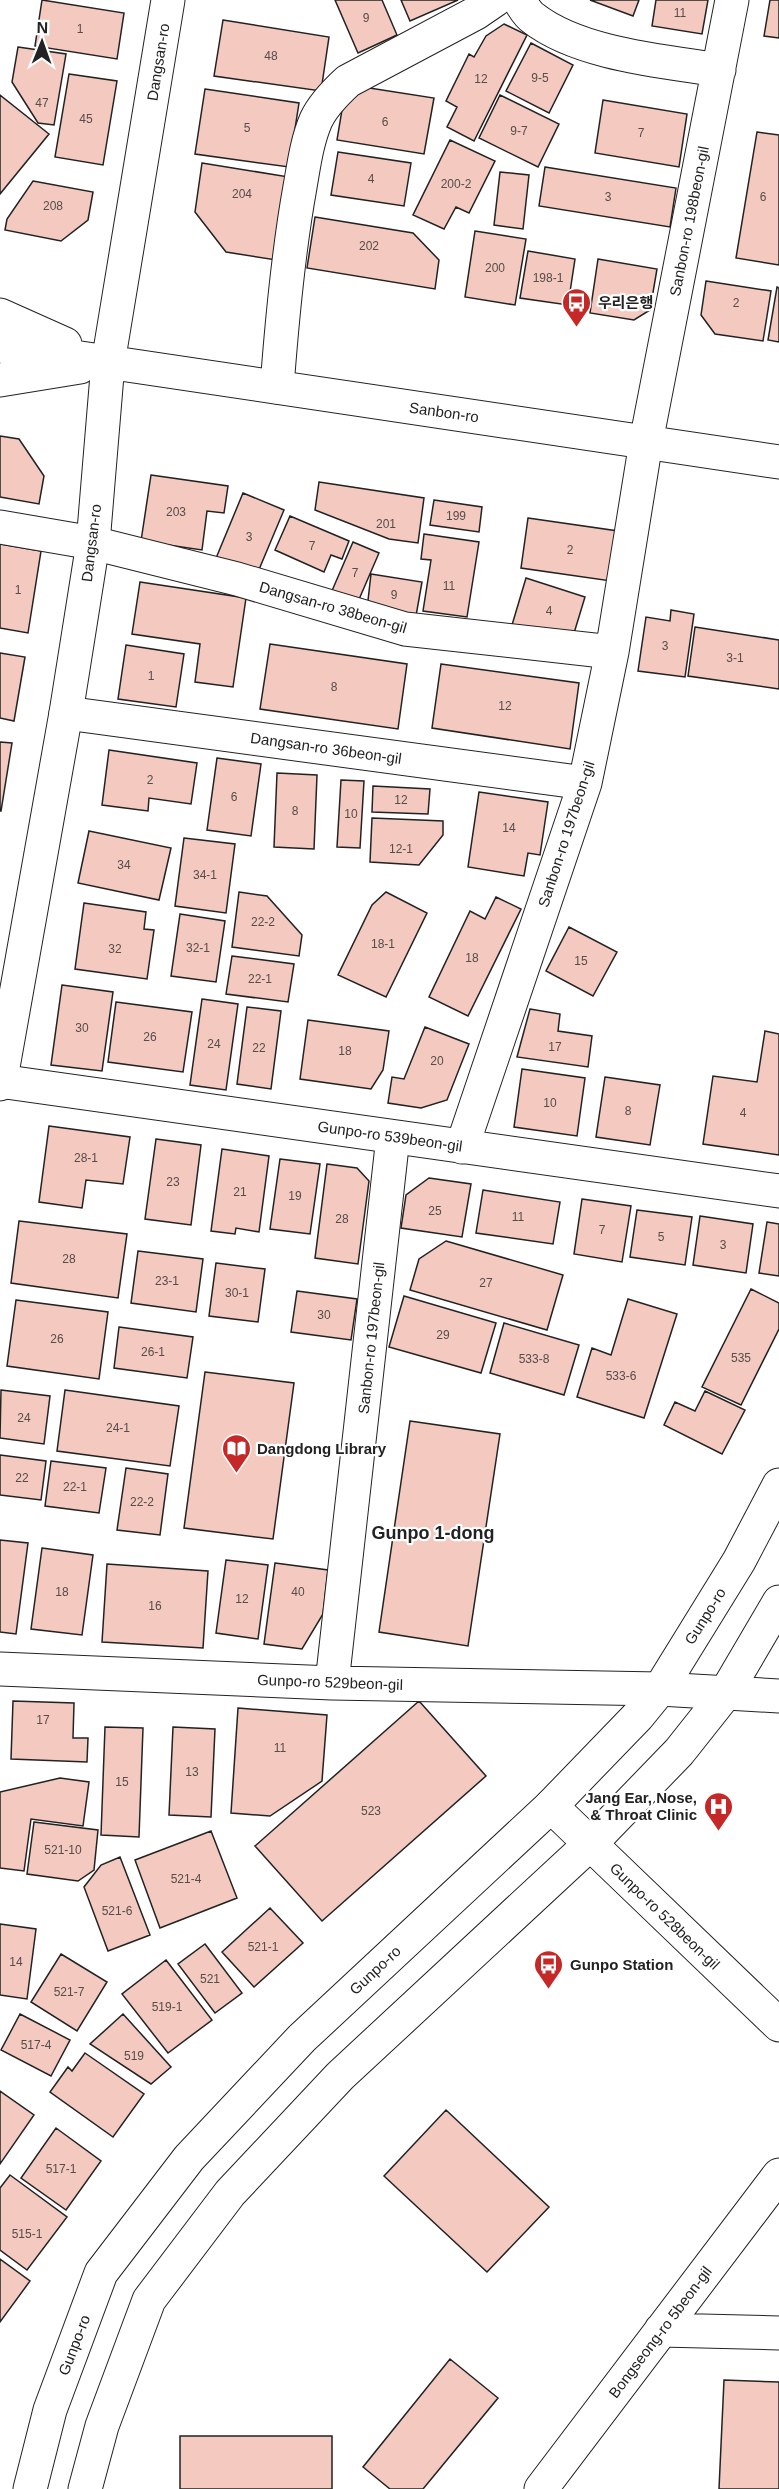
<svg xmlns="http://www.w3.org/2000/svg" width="779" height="2489" font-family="Arial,'Noto Sans KR',sans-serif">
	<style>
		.building { fill: #f3c9c0; stroke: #222; stroke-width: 1.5 }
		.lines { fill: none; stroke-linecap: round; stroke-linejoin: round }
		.minor-casing { stroke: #222; stroke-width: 35 }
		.tertiary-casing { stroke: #222; stroke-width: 35 }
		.primary-casing { stroke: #222; stroke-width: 35 }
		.minor { stroke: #fff; stroke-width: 33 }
		.tertiary { stroke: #fff; stroke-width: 33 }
		.primary { stroke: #fff; stroke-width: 33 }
		.labels { text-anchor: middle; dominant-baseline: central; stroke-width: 4.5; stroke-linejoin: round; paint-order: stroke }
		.number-label { font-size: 12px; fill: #564c4a }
		.street-label { font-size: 15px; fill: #222; stroke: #fff }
		.poi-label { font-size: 15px; font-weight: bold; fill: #222; stroke: #fff; text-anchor: start }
		.quarter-label { font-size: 18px; font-weight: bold; fill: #222; stroke: #fff }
	</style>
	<rect width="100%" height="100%" fill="#fff"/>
	<path class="building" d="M 42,0 L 124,13 L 117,59 L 35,46 Z
		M 335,0 L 382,0 L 397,35 L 358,53 Z
		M 401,0 L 458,0 L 410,21 Z
		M 590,0 L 639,0 L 633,16 Z
		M 656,0 L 708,0 L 702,34 L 652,26 Z
		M 770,0 L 779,0 L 779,38 L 764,36 Z
		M 223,20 L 329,37 L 321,91 L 214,76 Z
		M 504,24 L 527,35 L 474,141 L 447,127 L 457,107 L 446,101 L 469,54 L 474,57 L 486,36 Z
		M 531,43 L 573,65 L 549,113 L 506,91 Z
		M 18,47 L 66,54 L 54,125 L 38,123 L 12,82 Z
		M 69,74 L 117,81 L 103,165 L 55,157 Z
		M 363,87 L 434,98 L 424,154 L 337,140 L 343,104 Z
		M 205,89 L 299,103 L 289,167 L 195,154 Z
		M 0,95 L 49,134 L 0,194 Z
		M 500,95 L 559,124 L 538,167 L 479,138 Z
		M 603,100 L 687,114 L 679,167 L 595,153 Z
		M 757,132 L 779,135 L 779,265 L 736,258 Z
		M 450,140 L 495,161 L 469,213 L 456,207 L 444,229 L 413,215 Z
		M 338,152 L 411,163 L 404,206 L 331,195 Z
		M 202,163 L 289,177 L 276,260 L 226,252 L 195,212 Z
		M 545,167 L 676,188 L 670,227 L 539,206 Z
		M 500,172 L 529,175 L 523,229 L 494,225 Z
		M 33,181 L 93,192 L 88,220 L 61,241 L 5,230 L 7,219 Z
		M 315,217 L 413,233 L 439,260 L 435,289 L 307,268 Z
		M 475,231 L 526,239 L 515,305 L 465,297 Z
		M 528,251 L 575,259 L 568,305 L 520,298 Z
		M 598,259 L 657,269 L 650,310 L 634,320 L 590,313 Z
		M 706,281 L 771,291 L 763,341 L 715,334 L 701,315 Z
		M 777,287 L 779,288 L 779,342 L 768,340 Z
		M 0,436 L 19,439 L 44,476 L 39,504 L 0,497 Z
		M 151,475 L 228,486 L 224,513 L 207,511 L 202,550 L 141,541 Z
		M 319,482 L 424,498 L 418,543 L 389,539 L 315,510 Z
		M 243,493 L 284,510 L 255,579 L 214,563 Z
		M 434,500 L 482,507 L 479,532 L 430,525 Z
		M 290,516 L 349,541 L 342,559 L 331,555 L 324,572 L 275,550 Z
		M 528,518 L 618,531 L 611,581 L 521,568 Z
		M 424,534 L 479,542 L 467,617 L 423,611 L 431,560 L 421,559 Z
		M 353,542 L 379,553 L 357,604 L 331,593 Z
		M 0,544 L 41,551 L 28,633 L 0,628 Z
		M 371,574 L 422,582 L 416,616 L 367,609 Z
		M 526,578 L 585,597 L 571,643 L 512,625 Z
		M 140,582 L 246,598 L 233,687 L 195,682 L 200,644 L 132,634 Z
		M 671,610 L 694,614 L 685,677 L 638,671 L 646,617 L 670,621 Z
		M 695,627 L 779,640 L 779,689 L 688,676 Z
		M 270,644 L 407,664 L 398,729 L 260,709 Z
		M 126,645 L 184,654 L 176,707 L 118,699 Z
		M 0,653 L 25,657 L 14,721 L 0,718 Z
		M 441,664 L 579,683 L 570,749 L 432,728 Z
		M 0,742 L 12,743 L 1,811 L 0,811 Z
		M 109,750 L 197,763 L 191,804 L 149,798 L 148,811 L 102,805 Z
		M 217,758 L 261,764 L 251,836 L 207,830 Z
		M 277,773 L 317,775 L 314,849 L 274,847 Z
		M 341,780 L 364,781 L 360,848 L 337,847 Z
		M 373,786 L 430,789 L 428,814 L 372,812 Z
		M 479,792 L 548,802 L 540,855 L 528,853 L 524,876 L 468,867 Z
		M 372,818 L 443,821 L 443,835 L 419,865 L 370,862 Z
		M 89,831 L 171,848 L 159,900 L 78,883 Z
		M 184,838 L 235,844 L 226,913 L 175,906 Z
		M 239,892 L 267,896 L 302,935 L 299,956 L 232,947 Z
		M 386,892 L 427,913 L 386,997 L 338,975 L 372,905 Z
		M 496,897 L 521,909 L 468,1016 L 429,997 L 470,911 L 485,919 Z
		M 84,903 L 146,912 L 144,929 L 154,930 L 147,979 L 75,969 Z
		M 180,914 L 225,921 L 216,982 L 171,976 Z
		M 569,927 L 617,952 L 593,996 L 546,971 Z
		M 232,956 L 294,964 L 288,1002 L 226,994 Z
		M 62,985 L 113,992 L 102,1071 L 51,1065 Z
		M 202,999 L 238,1004 L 226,1090 L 190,1085 Z
		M 116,1002 L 192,1012 L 183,1072 L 108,1062 Z
		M 247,1007 L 281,1011 L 271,1089 L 237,1084 Z
		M 530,1009 L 560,1014 L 558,1031 L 592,1036 L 588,1067 L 517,1057 Z
		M 308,1020 L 389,1031 L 383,1070 L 371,1089 L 300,1079 Z
		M 425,1027 L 469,1044 L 447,1100 L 421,1108 L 388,1103 L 392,1077 L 404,1079 Z
		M 765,1031 L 779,1034 L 779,1155 L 703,1144 L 713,1076 L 757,1082 Z
		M 522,1069 L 585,1078 L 577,1136 L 514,1127 Z
		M 605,1077 L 660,1085 L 650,1145 L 596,1137 Z
		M 49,1126 L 130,1137 L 123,1184 L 86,1180 L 82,1208 L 39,1202 Z
		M 156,1139 L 201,1145 L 191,1225 L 145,1219 Z
		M 222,1149 L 269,1156 L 259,1232 L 236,1228 L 235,1234 L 211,1231 Z
		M 280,1159 L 320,1164 L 310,1234 L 270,1229 Z
		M 327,1164 L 357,1168 L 369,1181 L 358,1264 L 315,1258 Z
		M 429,1178 L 471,1184 L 462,1237 L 401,1228 L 406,1195 Z
		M 483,1190 L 560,1202 L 553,1244 L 476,1233 Z
		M 582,1199 L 631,1206 L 622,1262 L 574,1254 Z
		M 637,1210 L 692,1217 L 685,1265 L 630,1257 Z
		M 700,1216 L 753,1224 L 746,1273 L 693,1265 Z
		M 19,1221 L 127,1234 L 118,1298 L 11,1283 Z
		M 767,1222 L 779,1224 L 779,1276 L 759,1273 Z
		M 446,1241 L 563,1275 L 547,1330 L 410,1290 L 419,1259 Z
		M 138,1251 L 203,1259 L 196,1312 L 131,1303 Z
		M 216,1263 L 265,1269 L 258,1322 L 209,1316 Z
		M 751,1289 L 779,1303 L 779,1329 L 741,1405 L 702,1387 Z
		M 297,1291 L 357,1299 L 351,1340 L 291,1332 Z
		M 404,1296 L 496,1323 L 481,1373 L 389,1347 Z
		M 628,1299 L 677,1314 L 644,1418 L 577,1397 L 592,1348 L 611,1355 Z
		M 16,1300 L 108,1312 L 99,1379 L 7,1366 Z
		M 504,1323 L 579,1345 L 564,1395 L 490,1373 Z
		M 119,1327 L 193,1337 L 187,1378 L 114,1368 Z
		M 205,1372 L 294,1383 L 273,1539 L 184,1528 Z
		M 1,1390 L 50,1396 L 44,1444 L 0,1438 Z
		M 65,1390 L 179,1406 L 170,1466 L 57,1451 Z
		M 705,1391 L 745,1410 L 722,1454 L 664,1425 L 675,1402 L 695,1411 Z
		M 410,1421 L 500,1434 L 468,1646 L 379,1632 Z
		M 0,1455 L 46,1461 L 41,1500 L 0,1495 Z
		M 51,1461 L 106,1468 L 99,1513 L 45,1506 Z
		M 126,1468 L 168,1474 L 160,1535 L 117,1530 Z
		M 0,1540 L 28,1543 L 16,1634 L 0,1632 Z
		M 42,1548 L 93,1555 L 82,1635 L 31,1629 Z
		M 226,1560 L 268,1565 L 258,1639 L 216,1633 Z
		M 275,1563 L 328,1570 L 323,1614 L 302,1649 L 264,1644 Z
		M 107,1564 L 208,1571 L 203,1648 L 102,1642 Z
		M 13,1701 L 74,1703 L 73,1738 L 88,1738 L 87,1762 L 11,1759 Z
		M 419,1701 L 486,1776 L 322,1921 L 255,1846 Z
		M 238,1708 L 327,1715 L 322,1781 L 270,1816 L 231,1813 Z
		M 105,1727 L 143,1728 L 139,1837 L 101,1835 Z
		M 173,1727 L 215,1729 L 211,1817 L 169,1815 Z
		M 60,1778 L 89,1782 L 83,1826 L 31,1819 L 24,1871 L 0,1868 L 0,1792 Z
		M 34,1822 L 98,1830 L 94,1870 L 78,1881 L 27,1874 Z
		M 211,1831 L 237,1898 L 160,1928 L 135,1860 Z
		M 120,1857 L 150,1935 L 108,1951 L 84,1887 L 101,1865 Z
		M 270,1908 L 303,1943 L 254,1987 L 222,1952 Z
		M 0,1924 L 36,1929 L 27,1999 L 0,1995 Z
		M 205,1944 L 242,1993 L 215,2013 L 178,1964 Z
		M 61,1954 L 107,1982 L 77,2031 L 31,2002 Z
		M 166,1960 L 212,2020 L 168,2053 L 122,1994 Z
		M 20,2014 L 70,2040 L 51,2076 L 1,2050 Z
		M 123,2014 L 171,2067 L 151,2084 L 90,2044 Z
		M 85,2053 L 144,2094 L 113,2137 L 50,2092 L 68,2067 L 72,2071 Z
		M 0,2091 L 34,2115 L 0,2164 Z
		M 446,2110 L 549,2207 L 487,2272 L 384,2176 Z
		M 56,2128 L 101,2161 L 66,2210 L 21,2178 Z
		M 10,2175 L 67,2217 L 27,2270 L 0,2250 L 0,2188 Z
		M 0,2259 L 30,2281 L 0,2322 Z
		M 450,2359 L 498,2398 L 423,2489 L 390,2489 L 363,2467 Z
		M 724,2380 L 779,2382 L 779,2489 L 719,2489 Z
		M 180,2436 L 332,2436 L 332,2489 L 180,2489 Z"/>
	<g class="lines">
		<defs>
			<path id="minor" d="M 519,0 C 523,6 527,14 533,18 C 579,54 662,61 719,70
				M 277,387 C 282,320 288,253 300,187 C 304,164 307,141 316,120 C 323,105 336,92 348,81 L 476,13 L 495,0
				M 0,527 L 93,543 L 237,579 L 405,629 L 612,652
				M 66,713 L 585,783
				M 0,1081 L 779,1191
				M 462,1147 L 585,783 L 612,652 L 646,442 L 732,0
				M 0,1669 L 332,1683 L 660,1689 L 779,1696
				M 332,1683 L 393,1137
				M 551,1806 L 779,2025
				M 661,2330 L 779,2333
				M 541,2489 L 779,2175"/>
			<path id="tertiary" d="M 0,315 L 65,344
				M 0,346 L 779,462
				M 0,380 L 80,367
				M 0,1084 L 66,713 L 93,543 L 108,363 L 168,0"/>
			<path id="primary" d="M 30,2489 L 50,2410 L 101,2273 L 189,2158 L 302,2038 L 551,1806 L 638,1716 L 660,1689 L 739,1561 L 779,1485
				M 85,2489 L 102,2426 L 149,2300 L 230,2193 L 340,2076 L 590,1844 L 679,1752 L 725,1694 L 779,1602"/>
		</defs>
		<use href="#minor" class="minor-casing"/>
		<use href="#tertiary" class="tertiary-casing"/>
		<use href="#primary" class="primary-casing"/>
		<use href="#minor" class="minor"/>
		<use href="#tertiary" class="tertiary"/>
		<use href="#primary" class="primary"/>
	</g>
	<defs>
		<symbol id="bus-pin" viewBox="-11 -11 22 30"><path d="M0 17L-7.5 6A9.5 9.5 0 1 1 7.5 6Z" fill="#c62828" stroke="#fff"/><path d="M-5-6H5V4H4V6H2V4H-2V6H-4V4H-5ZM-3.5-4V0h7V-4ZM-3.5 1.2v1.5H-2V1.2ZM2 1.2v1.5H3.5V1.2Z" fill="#fff"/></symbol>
		<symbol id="library-pin" viewBox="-11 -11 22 30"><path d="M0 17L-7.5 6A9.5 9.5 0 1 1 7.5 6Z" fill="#c62828" stroke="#fff"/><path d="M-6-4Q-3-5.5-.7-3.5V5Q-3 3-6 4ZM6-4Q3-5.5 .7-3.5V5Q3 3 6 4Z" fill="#fff"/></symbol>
		<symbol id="hospital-pin" viewBox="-11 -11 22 30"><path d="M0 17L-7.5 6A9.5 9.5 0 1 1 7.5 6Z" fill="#c62828" stroke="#fff"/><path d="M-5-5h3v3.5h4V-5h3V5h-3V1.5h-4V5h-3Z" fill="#fff"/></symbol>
	</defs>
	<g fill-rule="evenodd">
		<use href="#bus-pin" x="560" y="286" width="33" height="45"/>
		<use href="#library-pin" x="220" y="1432" width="33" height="45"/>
		<use href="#hospital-pin" x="702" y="1790" width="33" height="45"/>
		<use href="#bus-pin" x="532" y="1948" width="33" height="45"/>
	</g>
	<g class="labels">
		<g class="number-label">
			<text x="680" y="13">11</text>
			<text x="366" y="18">9</text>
			<text x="80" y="29">1</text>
			<text x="271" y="56">48</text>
			<text x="540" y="78">9-5</text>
			<text x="481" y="79">12</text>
			<text x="42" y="103">47</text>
			<text x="86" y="119">45</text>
			<text x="385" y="122">6</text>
			<text x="247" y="128">5</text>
			<text x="519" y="131">9-7</text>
			<text x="641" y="133">7</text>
			<text x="371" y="179">4</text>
			<text x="456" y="184">200-2</text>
			<text x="242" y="194">204</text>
			<text x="608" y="197">3</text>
			<text x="763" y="197">6</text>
			<text x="53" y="206">208</text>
			<text x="369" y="246">202</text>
			<text x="495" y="268">200</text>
			<text x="548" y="278">198-1</text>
			<text x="736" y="303">2</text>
			<text x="176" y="512">203</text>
			<text x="456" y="516">199</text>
			<text x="386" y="524">201</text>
			<text x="249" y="537">3</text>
			<text x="312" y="546">7</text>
			<text x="570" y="550">2</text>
			<text x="355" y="573">7</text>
			<text x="449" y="586">11</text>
			<text x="18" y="590">1</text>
			<text x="394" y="595">9</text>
			<text x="549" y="611">4</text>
			<text x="665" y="646">3</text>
			<text x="735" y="658">3-1</text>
			<text x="151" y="676">1</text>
			<text x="334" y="687">8</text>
			<text x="505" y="706">12</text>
			<text x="150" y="780">2</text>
			<text x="234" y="797">6</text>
			<text x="401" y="800">12</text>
			<text x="295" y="811">8</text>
			<text x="351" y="814">10</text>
			<text x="509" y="828">14</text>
			<text x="401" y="849">12-1</text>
			<text x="124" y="865">34</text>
			<text x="205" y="875">34-1</text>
			<text x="263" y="922">22-2</text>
			<text x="383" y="944">18-1</text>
			<text x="198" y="948">32-1</text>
			<text x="115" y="949">32</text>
			<text x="472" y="958">18</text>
			<text x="581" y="961">15</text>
			<text x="260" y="979">22-1</text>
			<text x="82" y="1028">30</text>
			<text x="150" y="1037">26</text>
			<text x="214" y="1044">24</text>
			<text x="555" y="1047">17</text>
			<text x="259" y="1048">22</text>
			<text x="345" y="1051">18</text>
			<text x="437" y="1061">20</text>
			<text x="550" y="1103">10</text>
			<text x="628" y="1111">8</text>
			<text x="743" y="1113">4</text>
			<text x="86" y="1158">28-1</text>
			<text x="173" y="1182">23</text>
			<text x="240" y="1192">21</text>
			<text x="295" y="1196">19</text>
			<text x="435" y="1211">25</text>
			<text x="518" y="1217">11</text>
			<text x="342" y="1219">28</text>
			<text x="602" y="1230">7</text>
			<text x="661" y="1237">5</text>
			<text x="723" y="1245">3</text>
			<text x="69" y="1259">28</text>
			<text x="167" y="1281">23-1</text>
			<text x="486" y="1283">27</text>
			<text x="237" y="1293">30-1</text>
			<text x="324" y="1315">30</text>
			<text x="443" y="1335">29</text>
			<text x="57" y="1339">26</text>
			<text x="153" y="1352">26-1</text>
			<text x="741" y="1358">535</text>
			<text x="534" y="1359">533-8</text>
			<text x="621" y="1376">533-6</text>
			<text x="24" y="1418">24</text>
			<text x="118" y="1428">24-1</text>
			<text x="22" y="1478">22</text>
			<text x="75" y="1487">22-1</text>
			<text x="142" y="1502">22-2</text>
			<text x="62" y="1592">18</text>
			<text x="298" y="1592">40</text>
			<text x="242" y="1599">12</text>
			<text x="155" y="1606">16</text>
			<text x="43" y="1720">17</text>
			<text x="280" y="1748">11</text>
			<text x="192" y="1772">13</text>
			<text x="122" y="1782">15</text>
			<text x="371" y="1811">523</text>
			<text x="63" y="1850">521-10</text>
			<text x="186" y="1879">521-4</text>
			<text x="117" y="1911">521-6</text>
			<text x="263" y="1947">521-1</text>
			<text x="16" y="1962">14</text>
			<text x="210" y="1979">521</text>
			<text x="69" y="1992">521-7</text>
			<text x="167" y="2007">519-1</text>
			<text x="36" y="2045">517-4</text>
			<text x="134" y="2056">519</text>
			<text x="61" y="2169">517-1</text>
			<text x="27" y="2234">515-1</text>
		</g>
		<g class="street-label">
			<text transform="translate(158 62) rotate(-81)">Dangsan-ro</text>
			<text transform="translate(689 221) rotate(-79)">Sanbon-ro 198beon-gil</text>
			<text transform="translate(444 412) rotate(8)">Sanbon-ro</text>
			<text transform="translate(91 543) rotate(-83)">Dangsan-ro</text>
			<text transform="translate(333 607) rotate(16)">Dangsan-ro 38beon-gil</text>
			<text transform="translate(326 748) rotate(8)">Dangsan-ro 36beon-gil</text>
			<text transform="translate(566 834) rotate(-72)">Sanbon-ro 197beon-gil</text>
			<text transform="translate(390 1136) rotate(8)">Gunpo-ro 539beon-gil</text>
			<text transform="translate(371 1338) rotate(-84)">Sanbon-ro 197beon-gil</text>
			<text transform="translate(705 1616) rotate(-58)">Gunpo-ro</text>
			<text transform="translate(330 1682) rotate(2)">Gunpo-ro 529beon-gil</text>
			<text transform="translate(665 1916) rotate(44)">Gunpo-ro 528beon-gil</text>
			<text transform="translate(375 1970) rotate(-43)">Gunpo-ro</text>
			<text transform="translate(660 2332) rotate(-53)">Bongseong-ro 5beon-gil</text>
			<text transform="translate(74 2345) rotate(-69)">Gunpo-ro</text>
		</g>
		<g class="poi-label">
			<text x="598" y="302">우리은행</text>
			<text x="257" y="1448">Dangdong Library</text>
			<text x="697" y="1797" text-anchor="end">Jang Ear, Nose,<tspan x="697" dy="17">&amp; Throat Clinic</tspan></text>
			<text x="570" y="1964">Gunpo Station</text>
		</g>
		<g class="quarter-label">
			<text x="433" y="1533">Gunpo 1-dong</text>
		</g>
	</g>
	<g transform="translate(42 42) rotate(1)" stroke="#ffffff" stroke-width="4.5" paint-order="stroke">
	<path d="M0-4.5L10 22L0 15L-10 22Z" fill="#222222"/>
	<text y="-9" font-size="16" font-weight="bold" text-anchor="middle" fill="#222222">N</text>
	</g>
</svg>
